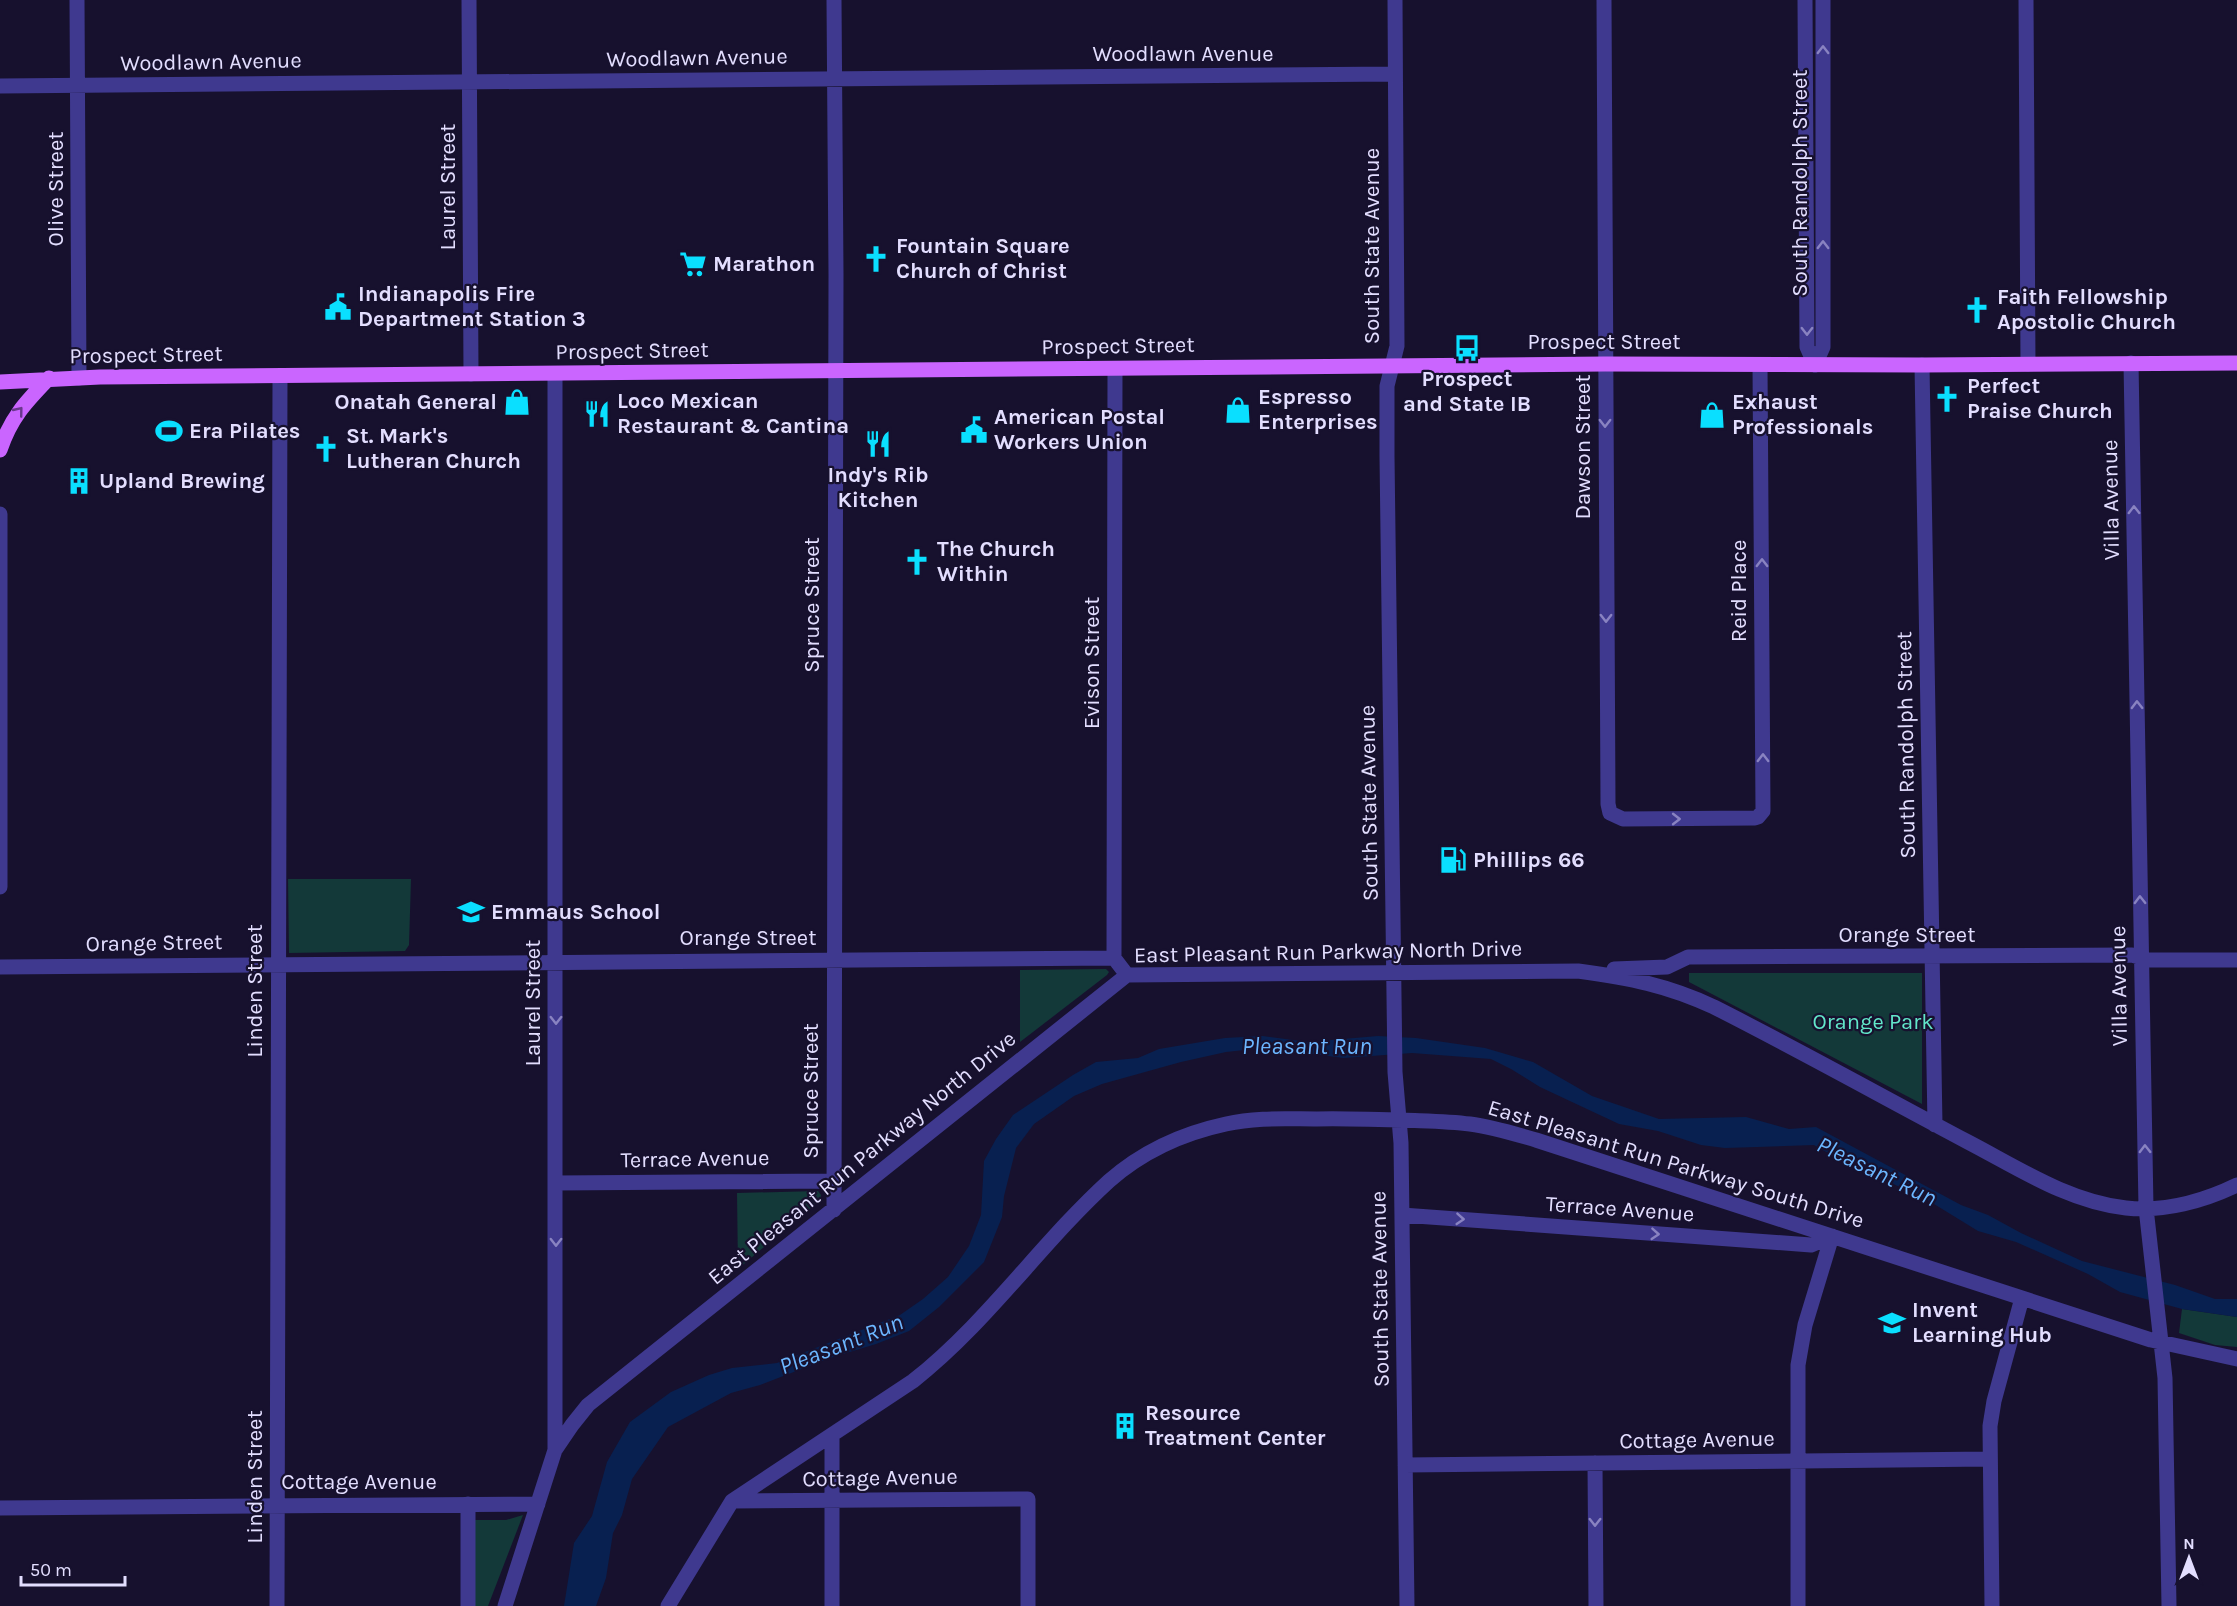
<svg xmlns="http://www.w3.org/2000/svg" width="2237" height="1606" font-family="Karla,sans-serif">
	<style>
		.green { fill: #133939 }
		.water { fill: #082050 }
		.lines { fill: none; stroke-linecap: round; stroke-linejoin: round }
		.minor { stroke: #3f398f; stroke-width: 15 }
		.major { stroke: #ca65ff; stroke-width: 15 }
		.oneway { stroke: #8983c1 }
		.oneway2 { stroke: #68378c }
		.labels { text-anchor: middle; dominant-baseline: central; stroke-width: 4.5; stroke-linejoin: round; paint-order: stroke }
		.street-label { font-size: 22px; fill: #e3deff; stroke: #17112e }
		.poi-label { font-size: 22px; font-weight: bold; fill: #e3deff; stroke: #17112e; text-anchor: start }
		.park-label { font-size: 22px; fill: #62e7ca; stroke: #17112e }
		.water-label { font-size: 24px; font-style: italic; fill: #6cb6ff; stroke: #17112e }
	</style>
	<rect width="100%" height="100%" fill="#17112e"/>
	<path class="green" d="M 288,879 L 411,879 L 409,945 L 405,951 L 289,953 Z
		M 1106,969 L 1109,972 L 1107,975 L 1020,1042 L 1020,970 Z
		M 1689,973 L 1922,973 L 1922,1104 L 1689,982 Z
		M 818,1191 L 821,1195 L 820,1200 L 738,1269 L 737,1193 Z
		M 2182,1309 L 2237,1317 L 2237,1347 L 2215,1345 L 2179,1333 Z
		M 523,1515 L 488,1606 L 473,1606 L 474,1520 L 506,1520 Z"/>
	<path class="water" d="M 1262,1036 L 1308,1042 L 1378,1036 L 1416,1038 L 1485,1048 L 1533,1062 L 1592,1096 L 1659,1119 L 1746,1117 L 1789,1129 L 1816,1127 L 1961,1205 L 1988,1215 L 2021,1233 L 2082,1261 L 2175,1285 L 2215,1299 L 2237,1299 L 2237,1317 L 2182,1309 L 2120,1292 L 2088,1274 L 2016,1242 L 1978,1231 L 1921,1196 L 1849,1165 L 1814,1145 L 1725,1148 L 1701,1145 L 1658,1131 L 1619,1124 L 1540,1087 L 1511,1069 L 1491,1059 L 1412,1053 L 1344,1058 L 1263,1048 L 1226,1052 L 1181,1062 L 1102,1084 L 1074,1096 L 1034,1124 L 1016,1148 L 1004,1196 L 1002,1217 L 984,1262 L 939,1307 L 909,1331 L 876,1344 L 830,1358 L 760,1385 L 731,1393 L 668,1427 L 632,1479 L 622,1515 L 613,1533 L 606,1578 L 596,1606 L 564,1606 L 574,1543 L 592,1516 L 607,1462 L 630,1422 L 671,1392 L 709,1375 L 732,1368 L 777,1363 L 900,1315 L 923,1299 L 948,1277 L 969,1246 L 981,1215 L 984,1161 L 996,1139 L 1013,1115 L 1073,1075 L 1096,1062 L 1138,1058 L 1159,1049 L 1225,1038 Z"/>
	<g class="lines">
		<path class="minor" d="M 77,0 L 79,378
			M 469,0 L 471,374
			M 1395,0 L 1397,346 L 1387,386 L 1387,456 L 1395,1072 L 1401,1143 L 1407,1606
			M 1604,0 L 1608,804 L 1610,813 L 1623,819 L 1755,818 L 1758,817 L 1763,811 L 1760,365
			M 1805,0 L 1807,347 L 1815,365
			M 2026,0 L 2028,364
			M 0,86 L 1395,74
			M 2131,363 L 2146,1208 L 2165,1378 L 2169,1606
			M 1815,365 L 1823,347 L 1823,0
			M 1922,365 L 1935,1125
			M 0,514 L 0,887
			M 1114,958 L 1115,369
			M 0,967 L 1114,958 L 1127,975
			M 1614,969 L 1667,967 L 1688,957 L 2132,955 L 2149,960 L 2237,960
			M 556,1183 L 834,1181
			M 834,1210 L 836,274 L 834,0
			M 1402,1215 L 1811,1245 L 1832,1236
			M 555,1450 L 555,374
			M 1595,1463 L 1596,1606
			M 1405,1465 L 1989,1459
			M 733,1501 L 1028,1499 L 1028,1606
			M 0,1508 L 538,1504
			M 277,1606 L 280,376
			M 468,1606 L 468,1504
			M 505,1606 L 555,1450 L 572,1425 L 588,1405 L 1127,975 L 1578,971 C 1629,978 1667,985 1714,1007 C 1799,1050 1883,1097 1968,1142 C 2018,1168 2069,1202 2126,1208 C 2164,1212 2204,1201 2237,1185
			M 668,1606 L 732,1501 L 913,1381 C 987,1323 1040,1244 1109,1181 C 1142,1152 1184,1133 1226,1124 C 1256,1117 1286,1119 1317,1119 C 1345,1118 1374,1120 1403,1120 C 1425,1121 1448,1121 1470,1124 C 1493,1127 1515,1134 1536,1140 L 2151,1340 L 2237,1359
			M 832,1606 L 832,1435
			M 1798,1606 L 1798,1365 L 1805,1325 L 1832,1236
			M 1992,1606 L 1990,1426 L 1994,1401 L 2022,1298"/>
		<path class="major" d="M 0,382 L 100,377 L 1605,364 L 1922,365 L 2237,363
			M 0,450 C 11,417 26,402 49,378"/>
	</g>
	<defs><path id="oneway-chevron" d="M-2-3.5L2.5 0L-2 3.5" fill="none" stroke-width="1.6" stroke-linecap="round" stroke-linejoin="round" transform="scale(1.5)"/></defs>
	<g class="oneway">
		<use href="#oneway-chevron" transform="translate(1823 50) rotate(-90)"/>
		<use href="#oneway-chevron" transform="translate(1823 245) rotate(-90)"/>
		<use href="#oneway-chevron" transform="translate(1807 331) rotate(90)"/>
		<use href="#oneway-chevron" transform="translate(1605 423) rotate(90)"/>
		<use href="#oneway-chevron" transform="translate(2134 510) rotate(-91)"/>
		<use href="#oneway-chevron" transform="translate(1762 563) rotate(-90)"/>
		<use href="#oneway-chevron" transform="translate(1606 618) rotate(90)"/>
		<use href="#oneway-chevron" transform="translate(2137 705) rotate(-91)"/>
		<use href="#oneway-chevron" transform="translate(1763 758) rotate(-90)"/>
		<use href="#oneway-chevron" transform="translate(1676 819)"/>
		<use href="#oneway-chevron" transform="translate(2140 900) rotate(-91)"/>
		<use href="#oneway-chevron" transform="translate(556 1020) rotate(90)"/>
		<use href="#oneway-chevron" transform="translate(2145 1149) rotate(-91)"/>
		<use href="#oneway-chevron" transform="translate(1460 1219) rotate(4)"/>
		<use href="#oneway-chevron" transform="translate(1655 1234) rotate(4)"/>
		<use href="#oneway-chevron" transform="translate(556 1242) rotate(90)"/>
		<use href="#oneway-chevron" transform="translate(1595 1522) rotate(90)"/>
	</g>
	<use class="oneway2" href="#oneway-chevron" transform="translate(19 411) rotate(-51)"/>
	<defs>
		<symbol id="church-bare" viewBox="-9 -9 18 18"><path d="M-1.2-6h2.4v3.5h3.3v2.4h-3.3V6h-2.4V-.1h-3.3v-2.4h3.3Z" fill="#0adfff" stroke="#17112e" stroke-width="2.5" paint-order="stroke"/></symbol>
		<symbol id="supermarket-bare" viewBox="-9 -9 18 18"><path d="M-6-5.5h2.5l.6 2H6L4.5 2H-2.5L-4.4-4H-6ZM-1.5 3.2a1.3 1.3 0 1 0 .1 0ZM3 3.2a1.3 1.3 0 1 0 .1 0Z" fill="#0adfff" stroke="#17112e" stroke-width="2.5" paint-order="stroke"/></symbol>
		<symbol id="civic-bare" viewBox="-9 -9 18 18"><path d="M-.6-6.5H3V-4.5H.6V-3L4-1V1h2V6H-6V1h2V-1L-.6-3ZM-1.2 2.5V6h2.4V2.5Z" fill="#0adfff" stroke="#17112e" stroke-width="2.5" paint-order="stroke"/></symbol>
		<symbol id="bus-bare" viewBox="-9 -9 18 18"><path d="M-5-6H5V4H4V6H2V4H-2V6H-4V4H-5ZM-3.5-4V0h7V-4ZM-3.5 1.2v1.5H-2V1.2ZM2 1.2v1.5H3.5V1.2Z" fill="#0adfff" stroke="#17112e" stroke-width="2.5" paint-order="stroke"/></symbol>
		<symbol id="shop-bare" viewBox="-9 -9 18 18"><path d="M-5-2.5h2.3a2.7 3.5 0 0 1 5.4 0H5L5.5 6h-11ZM-1.5-2.5h3a1.5 2.3 0 0 0-3 0Z" fill="#0adfff" stroke="#17112e" stroke-width="2.5" paint-order="stroke"/></symbol>
		<symbol id="restaurant-bare" viewBox="-9 -9 18 18"><path d="M-5-6h1v4h1v-4h1v4h1v-4h1v5L-1.5 .5V6h-2V.5L-5-1ZM5-6V6H3V1.5H1.5Q1.5-4 5-6Z" fill="#0adfff" stroke="#17112e" stroke-width="2.5" paint-order="stroke"/></symbol>
		<symbol id="stadium-bare" viewBox="-9 -9 18 18"><path d="M0-5a6.5 5 0 1 0 0 10a6.5 5 0 1 0 0-10ZM-3.5-1.8h7v3.6h-7Z" fill="#0adfff" stroke="#17112e" stroke-width="2.5" paint-order="stroke"/></symbol>
		<symbol id="building-bare" viewBox="-9 -9 18 18"><path d="M-4-6H4V6H1V3H-1V6H-4ZM-2.5-4.3h1.7v1.8h-1.7ZM.8-4.3h1.7v1.8H.8ZM-2.5-1h1.7V.8h-1.7ZM.8-1h1.7V.8H.8Z" fill="#0adfff" stroke="#17112e" stroke-width="2.5" paint-order="stroke"/></symbol>
		<symbol id="fuel-bare" viewBox="-9 -9 18 18"><path d="M-5.5-6h7V0h2V4h1.3V-2.5L3-4.5l.8-.8L6-3V5H2.5V1h-1V6h-7ZM-4.2-4.7v3.2H.2V-4.7Z" fill="#0adfff" stroke="#17112e" stroke-width="2.5" paint-order="stroke"/></symbol>
		<symbol id="school-bare" viewBox="-9 -9 18 18"><path d="M0-5L7-2L0 1L-7-2ZM-4 1L0 2.5L4 1V4Q0 6-4 4Z" fill="#0adfff" stroke="#17112e" stroke-width="2.5" paint-order="stroke"/></symbol>
	</defs>
	<g fill-rule="evenodd">
		<use href="#church-bare" x="857" y="240" width="38" height="38"/>
		<use href="#supermarket-bare" x="674" y="245" width="38" height="38"/>
		<use href="#civic-bare" x="319" y="288" width="38" height="38"/>
		<use href="#church-bare" x="1958" y="291" width="38" height="38"/>
		<use href="#bus-bare" x="1448" y="329" width="38" height="38"/>
		<use href="#church-bare" x="1928" y="380" width="38" height="38"/>
		<use href="#shop-bare" x="498" y="383" width="38" height="38"/>
		<use href="#shop-bare" x="1219" y="391" width="38" height="38"/>
		<use href="#restaurant-bare" x="578" y="395" width="38" height="38"/>
		<use href="#shop-bare" x="1693" y="396" width="38" height="38"/>
		<use href="#civic-bare" x="955" y="411" width="38" height="38"/>
		<use href="#stadium-bare" x="150" y="412" width="38" height="38"/>
		<use href="#restaurant-bare" x="859" y="425" width="38" height="38"/>
		<use href="#church-bare" x="307" y="430" width="38" height="38"/>
		<use href="#building-bare" x="60" y="462" width="38" height="38"/>
		<use href="#church-bare" x="898" y="543" width="38" height="38"/>
		<use href="#fuel-bare" x="1434" y="841" width="38" height="38"/>
		<use href="#school-bare" x="452" y="893" width="38" height="38"/>
		<use href="#school-bare" x="1873" y="1304" width="38" height="38"/>
		<use href="#building-bare" x="1106" y="1407" width="38" height="38"/>
	</g>
	<g class="labels">
		<g class="street-label">
			<text x="1183" y="54">Woodlawn Avenue</text>
			<text transform="translate(697 58) rotate(-1)">Woodlawn Avenue</text>
			<text transform="translate(211 62) rotate(-1)">Woodlawn Avenue</text>
			<text transform="translate(1800 183) rotate(-90)">South Randolph Street</text>
			<text transform="translate(448 187) rotate(-90)">Laurel Street</text>
			<text transform="translate(56 189) rotate(-90)">Olive Street</text>
			<text transform="translate(1372 246) rotate(-90)">South State Avenue</text>
			<text x="1604" y="342">Prospect Street</text>
			<text transform="translate(1118 346) rotate(-1)">Prospect Street</text>
			<text transform="translate(632 351) rotate(-1)">Prospect Street</text>
			<text transform="translate(146 355) rotate(-1)">Prospect Street</text>
			<text transform="translate(1583 447) rotate(-90)">Dawson Street</text>
			<text transform="translate(2111 500) rotate(-91)">Villa Avenue</text>
			<text transform="translate(1739 591) rotate(-90)">Reid Place</text>
			<text transform="translate(812 605) rotate(-90)">Spruce Street</text>
			<text transform="translate(1092 663) rotate(-90)">Evison Street</text>
			<text transform="translate(1906 745) rotate(-91)">South Randolph Street</text>
			<text transform="translate(1369 803) rotate(-91)">South State Avenue</text>
			<text x="1907" y="935">Orange Street</text>
			<text x="748" y="938">Orange Street</text>
			<text transform="translate(154 943) rotate(-1)">Orange Street</text>
			<text transform="translate(1328 952) rotate(-1)">East Pleasant Run Parkway North Drive</text>
			<text transform="translate(2119 986) rotate(-91)">Villa Avenue</text>
			<text transform="translate(255 991) rotate(-90)">Linden Street</text>
			<text transform="translate(533 1003) rotate(-90)">Laurel Street</text>
			<text transform="translate(811 1091) rotate(-90)">Spruce Street</text>
			<text transform="translate(862 1158) rotate(-39)">East Pleasant Run Parkway North Drive</text>
			<text transform="translate(695 1159) rotate(-1)">Terrace Avenue</text>
			<text transform="translate(1676 1164) rotate(17)">East Pleasant Run Parkway South Drive</text>
			<text transform="translate(1620 1209) rotate(4)">Terrace Avenue</text>
			<text transform="translate(1380 1289) rotate(-91)">South State Avenue</text>
			<text transform="translate(1697 1440) rotate(-1)">Cottage Avenue</text>
			<text transform="translate(255 1477) rotate(-90)">Linden Street</text>
			<text transform="translate(880 1478) rotate(-1)">Cottage Avenue</text>
			<text x="359" y="1482">Cottage Avenue</text>
		</g>
		<g class="poi-label">
			<text x="896" y="246">Fountain Square<tspan x="896" dy="25">Church of Christ</tspan></text>
			<text x="713" y="264">Marathon</text>
			<text x="358" y="294">Indianapolis Fire<tspan x="358" dy="25">Department Station 3</tspan></text>
			<text x="1997" y="297">Faith Fellowship<tspan x="1997" dy="25">Apostolic Church</tspan></text>
			<text x="1467" y="379" text-anchor="middle">Prospect<tspan x="1467" dy="25">and State IB</tspan></text>
			<text x="1967" y="386">Perfect<tspan x="1967" dy="25">Praise Church</tspan></text>
			<text x="1258" y="397">Espresso<tspan x="1258" dy="25">Enterprises</tspan></text>
			<text x="617" y="401">Loco Mexican<tspan x="617" dy="25">Restaurant &amp; Cantina</tspan></text>
			<text x="497" y="402" text-anchor="end">Onatah General</text>
			<text x="1732" y="402">Exhaust<tspan x="1732" dy="25">Professionals</tspan></text>
			<text x="994" y="417">American Postal<tspan x="994" dy="25">Workers Union</tspan></text>
			<text x="189" y="431">Era Pilates</text>
			<text x="346" y="436">St. Mark's<tspan x="346" dy="25">Lutheran Church</tspan></text>
			<text x="878" y="475" text-anchor="middle">Indy's Rib<tspan x="878" dy="25">Kitchen</tspan></text>
			<text x="99" y="481">Upland Brewing</text>
			<text x="937" y="549">The Church<tspan x="937" dy="25">Within</tspan></text>
			<text x="1473" y="860">Phillips 66</text>
			<text x="491" y="912">Emmaus School</text>
			<text x="1912" y="1310">Invent<tspan x="1912" dy="25">Learning Hub</tspan></text>
			<text x="1145" y="1413">Resource<tspan x="1145" dy="25">Treatment Center</tspan></text>
		</g>
		<g class="park-label">
			<text x="1873" y="1022">Orange Park</text>
		</g>
		<g class="water-label">
			<text x="1307" y="1046">Pleasant Run</text>
			<text transform="translate(1877 1171) rotate(26)">Pleasant Run</text>
			<text transform="translate(841 1344) rotate(-21)">Pleasant Run</text>
		</g>
	</g>
	<g transform="translate(2189 1558)" stroke="#17112e" stroke-width="4.5" paint-order="stroke">
	<path d="M0-4.5L10 22L0 15L-10 22Z" fill="#e3deff"/>
	<text y="-9" font-size="16" font-weight="bold" text-anchor="middle" fill="#e3deff">N</text>
	</g>
	<path d="M21 1576v9h104v-9" fill="none" stroke="#e3deff" stroke-width="3"/>
	<text x="30" y="1576" font-size="18" fill="#e3deff" stroke="#17112e" stroke-width="4.5" paint-order="stroke">50 m</text>
</svg>
